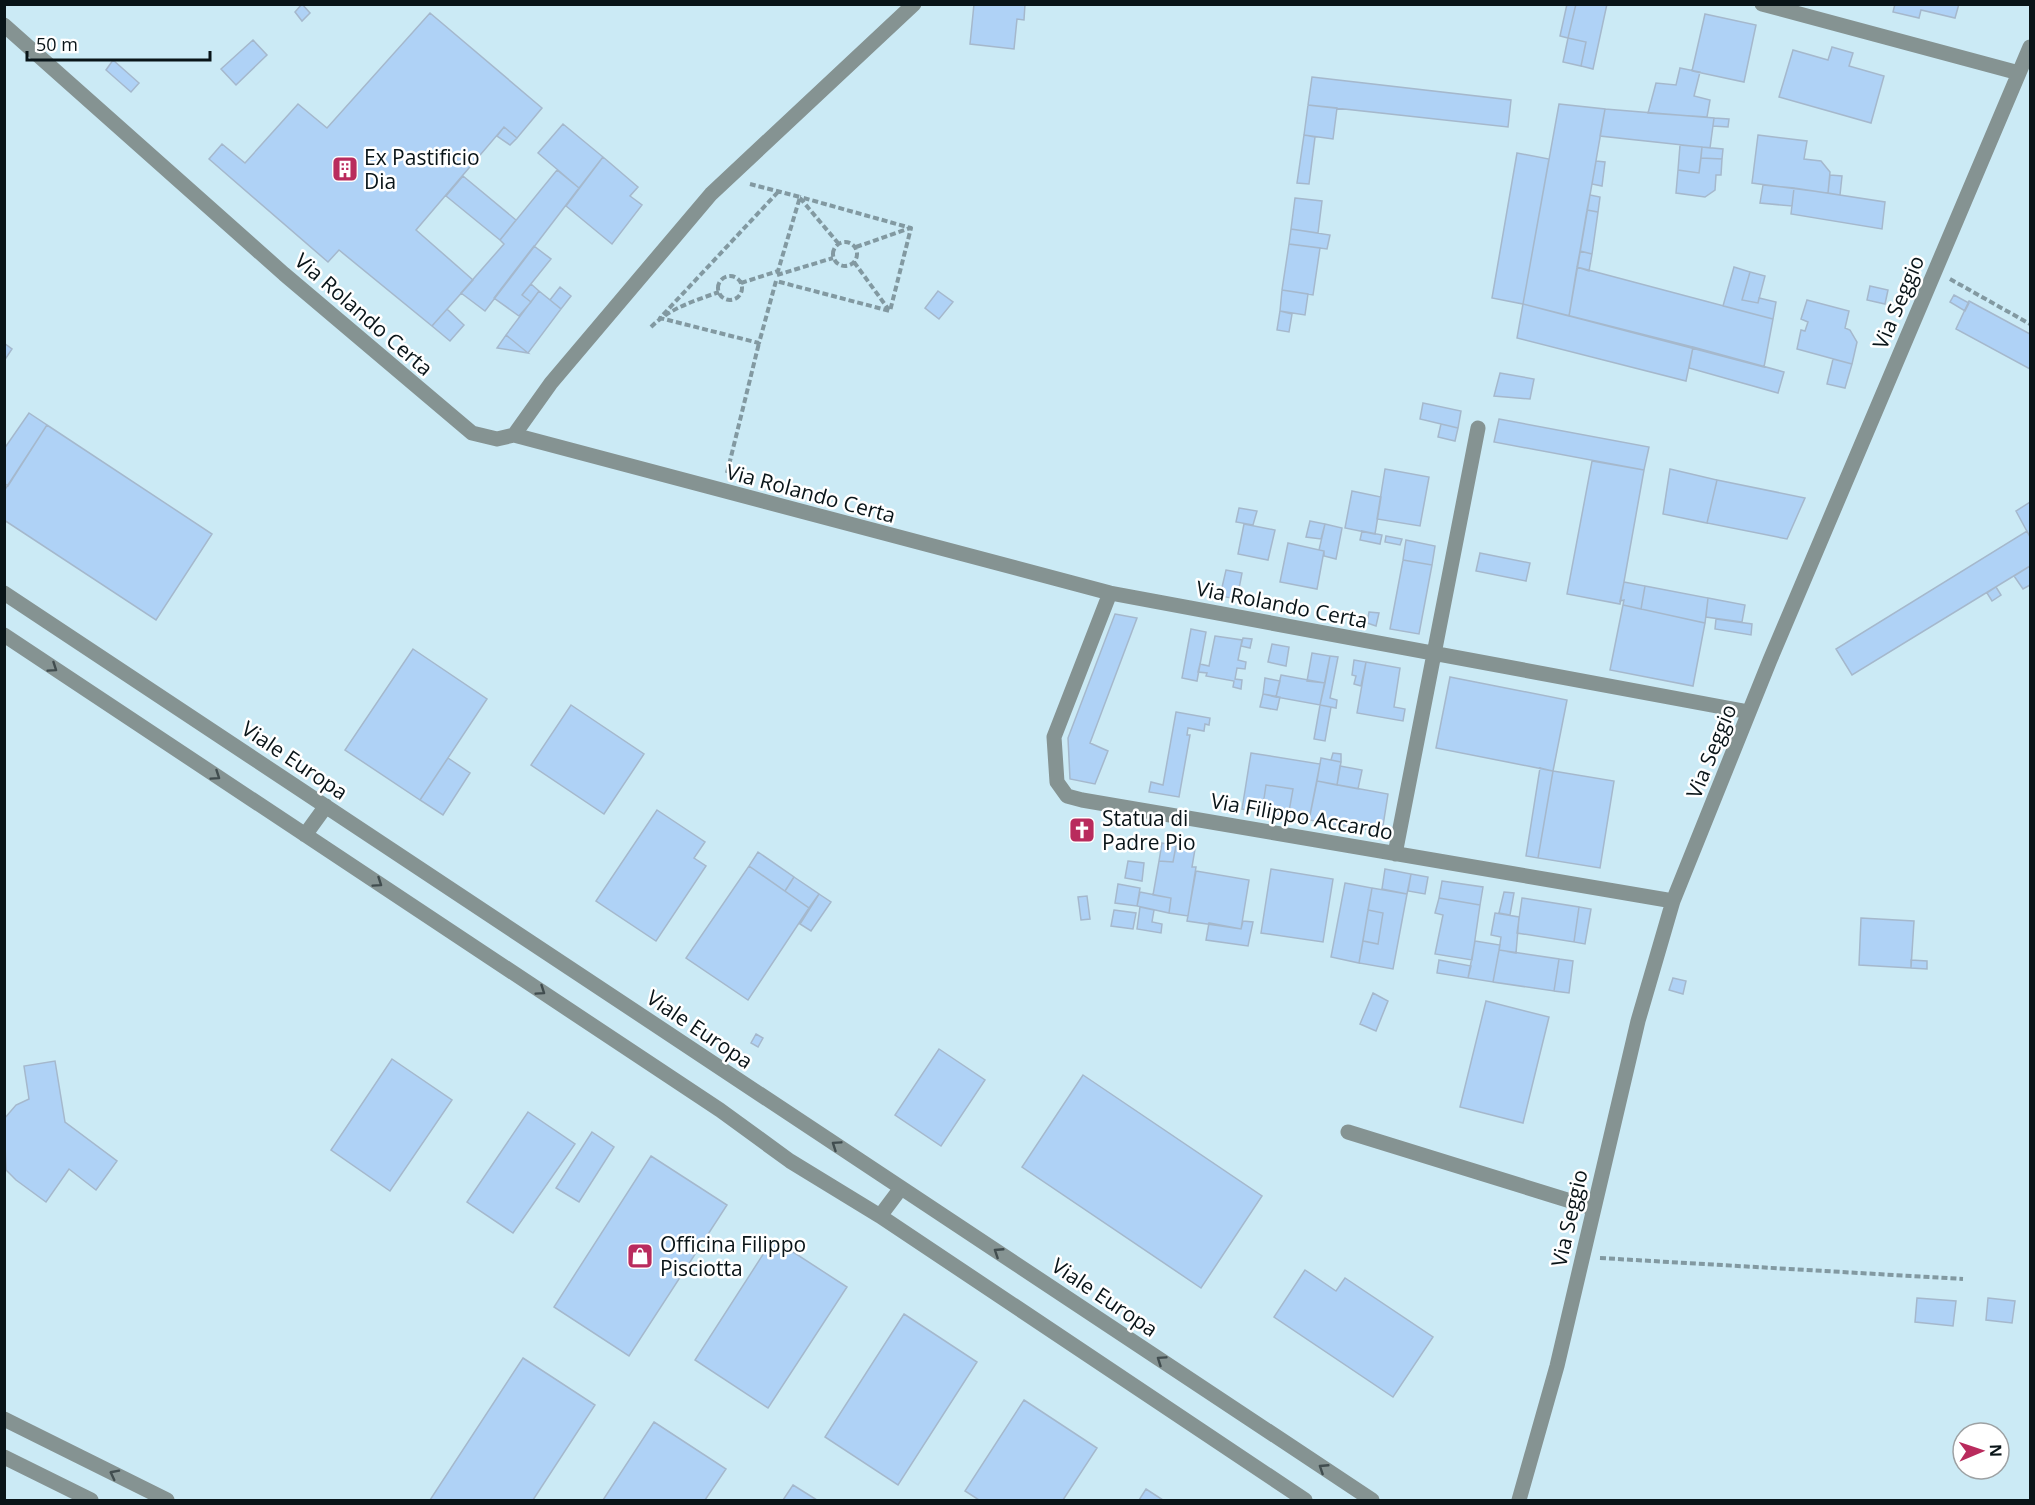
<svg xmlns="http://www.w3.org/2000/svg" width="2035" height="1505" font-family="'Open Sans',sans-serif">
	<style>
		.building { fill: #afd2f6; stroke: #a5b8cc; stroke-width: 1.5 }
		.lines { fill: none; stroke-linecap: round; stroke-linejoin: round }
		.path { stroke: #8299a1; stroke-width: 4; stroke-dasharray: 6 3; stroke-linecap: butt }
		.minor { stroke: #859392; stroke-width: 15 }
		.oneway { stroke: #414d4f }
		.labels { text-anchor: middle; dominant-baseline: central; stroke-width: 5; stroke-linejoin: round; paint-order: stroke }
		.poi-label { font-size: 21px; fill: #091418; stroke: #fff; text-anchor: start }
		.street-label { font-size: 21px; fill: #091418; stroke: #fff }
	</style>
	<rect width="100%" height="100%" fill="#cbeaf5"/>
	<path class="building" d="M 302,4 L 310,13 L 302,21 L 295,12 Z
		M 974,4 L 1025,4 L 1024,20 L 1017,19 L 1014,49 L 970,44 Z
		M 1567,4 L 1576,4 L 1568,38 L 1560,36 Z
		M 1576,4 L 1607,4 L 1593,69 L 1581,66 L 1586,42 L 1568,38 Z
		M 1895,4 L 1959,4 L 1955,18 L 1921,10 L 1919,18 L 1893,12 Z
		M 430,13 L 542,108 L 517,138 L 504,127 L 416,230 L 473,280 L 432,326 L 339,250 L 328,262 L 209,159 L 222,144 L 245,163 L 298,104 L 327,128 Z
		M 1705,14 L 1756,25 L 1744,82 L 1692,71 Z
		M 1568,38 L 1586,42 L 1581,66 L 1563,62 Z
		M 253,40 L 267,55 L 236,85 L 221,69 Z
		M 1832,47 L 1853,53 L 1849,66 L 1884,76 L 1871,123 L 1779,97 L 1793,50 L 1828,60 Z
		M 113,60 L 139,83 L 131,92 L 106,70 Z
		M 1680,68 L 1700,72 L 1694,96 L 1710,100 L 1707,117 L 1648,113 L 1656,83 L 1676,85 Z
		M 1312,77 L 1511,100 L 1508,127 L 1308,105 Z
		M 1559,104 L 1605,109 L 1569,316 L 1523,304 Z
		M 1308,105 L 1337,108 L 1333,139 L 1304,135 Z
		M 1605,109 L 1714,118 L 1710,148 L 1600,136 Z
		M 1714,118 L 1729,119 L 1728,127 L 1713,126 Z
		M 563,124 L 603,157 L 579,188 L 538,153 Z
		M 504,127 L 517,138 L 510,145 L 497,136 Z
		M 1304,135 L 1315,137 L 1309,184 L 1297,183 Z
		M 1758,135 L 1807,141 L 1804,159 L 1821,161 L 1830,172 L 1828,193 L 1752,183 Z
		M 1680,145 L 1702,147 L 1699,173 L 1678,170 Z
		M 1702,147 L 1723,149 L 1722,159 L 1701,158 Z
		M 1517,153 L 1549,159 L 1523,304 L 1492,298 Z
		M 603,157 L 638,187 L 630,196 L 642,205 L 612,244 L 566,206 Z
		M 1701,158 L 1722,159 L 1721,175 L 1716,175 L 1715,190 L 1705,197 L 1676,193 L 1678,170 L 1699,173 Z
		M 1596,161 L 1605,162 L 1602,186 L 1592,184 Z
		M 557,170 L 579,188 L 485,311 L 461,293 L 504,244 L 500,240 Z
		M 1830,175 L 1842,176 L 1840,195 L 1828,193 Z
		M 463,176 L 516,220 L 500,240 L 446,196 Z
		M 1763,185 L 1794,188 L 1792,206 L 1760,203 Z
		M 1794,188 L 1885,202 L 1882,229 L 1791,214 Z
		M 1590,195 L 1600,197 L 1598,212 L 1587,210 Z
		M 1295,198 L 1322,201 L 1318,233 L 1291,229 Z
		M 1587,210 L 1598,212 L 1592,254 L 1580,251 Z
		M 1291,229 L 1330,235 L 1327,249 L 1289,244 Z
		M 1289,244 L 1320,248 L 1313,295 L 1282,290 Z
		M 534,246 L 551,259 L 522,295 L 531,302 L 519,316 L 494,298 Z
		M 1580,251 L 1592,254 L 1589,271 L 1577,267 Z
		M 1577,267 L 1773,319 L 1764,367 L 1569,316 Z
		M 1734,267 L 1750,272 L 1742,300 L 1758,303 L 1759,298 L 1776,302 L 1773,319 L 1723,306 Z
		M 1750,272 L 1765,276 L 1758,303 L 1742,300 Z
		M 531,284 L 539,291 L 531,302 L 522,295 Z
		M 1870,286 L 1888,290 L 1885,304 L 1867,300 Z
		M 560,287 L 571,296 L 561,309 L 550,300 Z
		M 1282,290 L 1308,294 L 1305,315 L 1280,311 Z
		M 539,291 L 561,309 L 528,353 L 506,335 Z
		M 938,291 L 953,302 L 939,319 L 925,308 Z
		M 1954,295 L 1969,303 L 1965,311 L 1950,302 Z
		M 1807,300 L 1849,311 L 1845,328 L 1850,330 L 1857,342 L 1852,364 L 1797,349 L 1801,330 L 1805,331 L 1808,322 L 1801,319 Z
		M 1969,301 L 2030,334 L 2030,369 L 1956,329 Z
		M 1523,304 L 1693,347 L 1686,381 L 1517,338 Z
		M 447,309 L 464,325 L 450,341 L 432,326 Z
		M 1280,311 L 1292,314 L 1289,332 L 1277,330 Z
		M 506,335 L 528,353 L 497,348 Z
		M 4,343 L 12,349 L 4,361 Z
		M 1693,347 L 1784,372 L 1778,393 L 1689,368 Z
		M 1833,359 L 1852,364 L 1845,388 L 1827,384 Z
		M 1500,373 L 1534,379 L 1530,399 L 1494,396 Z
		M 1423,403 L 1461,411 L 1458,428 L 1420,419 Z
		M 29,413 L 47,425 L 8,486 L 4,483 L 4,449 Z
		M 1499,419 L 1649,447 L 1644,470 L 1494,442 Z
		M 1441,424 L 1458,428 L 1455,441 L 1438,437 Z
		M 47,425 L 212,534 L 156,620 L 4,520 L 4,491 Z
		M 1592,461 L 1644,470 L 1620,604 L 1567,594 Z
		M 1385,469 L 1429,477 L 1420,526 L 1377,519 Z
		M 1670,469 L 1717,480 L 1707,523 L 1663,514 Z
		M 1717,480 L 1805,498 L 1787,539 L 1707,523 Z
		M 1352,491 L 1381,497 L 1375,534 L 1345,528 Z
		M 2030,502 L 2030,537 L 2016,511 Z
		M 1239,508 L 1257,511 L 1253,525 L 1236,522 Z
		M 1310,521 L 1325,524 L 1321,539 L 1306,537 Z
		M 1244,524 L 1275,530 L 1268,560 L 1238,554 Z
		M 1325,524 L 1342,528 L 1336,559 L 1324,556 L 1324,551 L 1319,550 Z
		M 1362,531 L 1382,535 L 1380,544 L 1360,540 Z
		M 2027,531 L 2030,537 L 2030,566 L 1852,675 L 1836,649 Z
		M 1386,536 L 1402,539 L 1400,545 L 1385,542 Z
		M 1406,540 L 1435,546 L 1432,565 L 1403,560 Z
		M 1288,543 L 1324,551 L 1317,589 L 1280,582 Z
		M 1480,553 L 1530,563 L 1526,581 L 1476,571 Z
		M 1403,560 L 1432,565 L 1419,634 L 1390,629 Z
		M 2030,566 L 2030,585 L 2023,589 L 2014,576 Z
		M 1226,570 L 1242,573 L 1237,599 L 1220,596 Z
		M 1624,582 L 1645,586 L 1641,609 L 1623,605 L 1624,600 L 1620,601 Z
		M 1645,586 L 1708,598 L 1705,623 L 1641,609 Z
		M 1996,587 L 2001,595 L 1992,601 L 1987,593 Z
		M 1708,598 L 1745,605 L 1742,622 L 1706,617 Z
		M 1623,605 L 1705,623 L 1693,686 L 1610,670 Z
		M 1369,612 L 1379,613 L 1376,626 L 1367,623 Z
		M 1115,614 L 1137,618 L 1090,743 L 1108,751 L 1095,784 L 1070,779 L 1068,738 Z
		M 1716,619 L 1752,624 L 1751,635 L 1715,629 Z
		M 1191,629 L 1206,632 L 1197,681 L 1182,678 Z
		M 1215,636 L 1242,640 L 1238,660 L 1246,662 L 1245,669 L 1237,668 L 1235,679 L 1242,680 L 1241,689 L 1233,687 L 1234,681 L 1206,676 L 1207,673 L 1198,672 L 1200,664 L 1209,666 Z
		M 1243,638 L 1252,639 L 1250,648 L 1241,646 Z
		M 1272,644 L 1289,647 L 1286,666 L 1268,662 Z
		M 413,649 L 487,699 L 420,800 L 345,750 Z
		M 1312,653 L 1330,656 L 1325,683 L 1307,681 Z
		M 1330,656 L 1338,657 L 1330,698 L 1337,700 L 1336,708 L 1320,705 Z
		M 1354,660 L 1366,662 L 1361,686 L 1354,684 L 1356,676 L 1352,675 Z
		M 1366,662 L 1400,668 L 1394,707 L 1405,709 L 1403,721 L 1357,713 Z
		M 1281,675 L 1325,683 L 1320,705 L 1276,697 Z
		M 1450,677 L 1567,700 L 1553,771 L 1436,748 Z
		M 1265,678 L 1280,681 L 1276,697 L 1263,694 Z
		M 1263,694 L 1280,697 L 1277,710 L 1260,707 Z
		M 571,705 L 644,754 L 604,814 L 531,765 Z
		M 1320,705 L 1331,707 L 1325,741 L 1314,739 Z
		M 1176,712 L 1210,718 L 1209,725 L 1205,724 L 1204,731 L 1188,728 L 1187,735 L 1190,735 L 1179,797 L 1149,792 L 1151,782 L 1163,785 Z
		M 1251,753 L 1320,764 L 1309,820 L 1288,817 L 1293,789 L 1266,785 L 1262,812 L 1242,809 Z
		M 1333,753 L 1341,754 L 1341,762 L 1331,760 Z
		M 448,758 L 470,773 L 443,815 L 420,800 Z
		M 1321,758 L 1341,762 L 1337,785 L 1317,781 Z
		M 1340,766 L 1362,770 L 1358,789 L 1337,785 Z
		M 1540,768 L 1553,771 L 1538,858 L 1526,856 Z
		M 1553,771 L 1614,781 L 1600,868 L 1538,858 Z
		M 1317,781 L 1388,794 L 1382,832 L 1309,820 Z
		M 1266,785 L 1293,789 L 1288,817 L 1262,812 Z
		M 657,810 L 705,842 L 694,858 L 706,866 L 656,941 L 596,901 Z
		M 1162,843 L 1176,846 L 1173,862 L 1159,861 Z
		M 1176,846 L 1195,849 L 1192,867 L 1196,867 L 1188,916 L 1169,913 L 1171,898 L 1153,895 L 1159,861 L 1173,862 Z
		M 758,852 L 794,877 L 785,891 L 749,866 Z
		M 1128,861 L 1144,863 L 1142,881 L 1125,878 Z
		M 749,866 L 809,908 L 748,1000 L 686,958 Z
		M 1271,869 L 1333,879 L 1323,942 L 1261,933 Z
		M 1385,869 L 1411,874 L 1407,894 L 1382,889 Z
		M 1196,871 L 1249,880 L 1241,929 L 1187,921 Z
		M 1411,874 L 1428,877 L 1425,894 L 1408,891 Z
		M 794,877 L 819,894 L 809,908 L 785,891 Z
		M 1442,881 L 1483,887 L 1480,905 L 1439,898 Z
		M 1345,883 L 1372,888 L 1359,963 L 1331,957 Z
		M 1118,884 L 1140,888 L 1137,906 L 1115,903 Z
		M 1372,888 L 1407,894 L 1393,969 L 1359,963 L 1363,941 L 1378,944 L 1383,913 L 1368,910 Z
		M 1140,892 L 1171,898 L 1169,913 L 1137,906 Z
		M 1504,892 L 1514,893 L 1510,915 L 1499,913 Z
		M 819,894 L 831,902 L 811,931 L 800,924 Z
		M 1087,896 L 1090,919 L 1081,920 L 1078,897 Z
		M 1439,898 L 1480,905 L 1472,960 L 1435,954 L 1443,915 L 1435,913 Z
		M 1522,898 L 1579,907 L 1574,942 L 1517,933 Z
		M 1140,907 L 1154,910 L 1152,922 L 1162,924 L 1161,933 L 1137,929 Z
		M 1579,907 L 1591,909 L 1585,944 L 1574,942 Z
		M 1114,910 L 1136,913 L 1133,929 L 1111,926 Z
		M 1368,910 L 1383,913 L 1378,944 L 1363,941 Z
		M 1495,913 L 1519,917 L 1516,953 L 1499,950 L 1501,937 L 1491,935 Z
		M 1861,918 L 1914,921 L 1911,968 L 1859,965 Z
		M 1243,921 L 1253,922 L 1248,946 L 1206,940 L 1209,923 L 1241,929 Z
		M 1475,941 L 1500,945 L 1493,982 L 1468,978 Z
		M 1499,950 L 1559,959 L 1554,991 L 1493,982 Z
		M 1559,959 L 1573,961 L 1569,993 L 1554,991 Z
		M 1439,960 L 1471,966 L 1468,978 L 1437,973 Z
		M 1911,960 L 1927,961 L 1927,969 L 1911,968 Z
		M 1673,978 L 1686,981 L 1683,994 L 1669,990 Z
		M 1373,993 L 1388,1001 L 1376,1031 L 1360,1024 Z
		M 1486,1001 L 1549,1017 L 1523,1123 L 1460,1107 Z
		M 756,1034 L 763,1038 L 758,1047 L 751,1043 Z
		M 939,1049 L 985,1080 L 941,1146 L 895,1115 Z
		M 392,1059 L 452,1100 L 390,1191 L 331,1150 Z
		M 55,1061 L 65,1122 L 117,1161 L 96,1190 L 69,1169 L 46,1202 L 16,1180 L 6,1170 L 4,1119 L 16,1105 L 29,1099 L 24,1066 Z
		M 1083,1075 L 1262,1196 L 1201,1288 L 1022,1167 Z
		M 528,1112 L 575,1144 L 513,1233 L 467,1202 Z
		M 592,1132 L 614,1147 L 579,1202 L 556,1188 Z
		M 651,1156 L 727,1205 L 629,1356 L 554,1307 Z
		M 773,1239 L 847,1287 L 768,1408 L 695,1360 Z
		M 1305,1270 L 1336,1291 L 1345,1278 L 1433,1337 L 1393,1397 L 1274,1317 Z
		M 1917,1298 L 1956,1301 L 1953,1326 L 1915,1322 Z
		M 1988,1298 L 2015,1301 L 2012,1323 L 1986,1320 Z
		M 904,1314 L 977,1362 L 898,1485 L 825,1437 Z
		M 523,1358 L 595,1405 L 533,1500 L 430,1500 Z
		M 1024,1400 L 1097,1448 L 1063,1500 L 979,1500 L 965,1491 Z
		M 654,1422 L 726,1469 L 705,1500 L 603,1500 Z
		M 793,1485 L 817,1500 L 783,1500 Z
		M 1146,1489 L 1163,1500 L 1139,1500 Z"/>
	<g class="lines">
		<path class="path" d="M 778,192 L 660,318 L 759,343 L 776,281 L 890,311 L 911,228 L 800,197
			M 800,198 L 838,243
			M833 254a12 12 0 1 1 24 0a12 12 0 1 1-24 0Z
			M 856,247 L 910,228
			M 854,262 L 889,310
			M 777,275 L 833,258
			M718 288a12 12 0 1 1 24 0a12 12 0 1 1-24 0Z
			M 1950,279 L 2030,324
			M 741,283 L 778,271 L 800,197 L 750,184
			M 651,327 C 670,308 694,301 719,292
			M 727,473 L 759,343
			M 1600,1258 L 1963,1279"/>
		<path class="minor" d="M 1762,4 L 2019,73
			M 4,25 L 284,274 L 472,433 L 497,439 L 514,435 L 1110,593 L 1749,712
			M 514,435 L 551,383 L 711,194 L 914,4
			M 4,593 L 1372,1500
			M 1110,593 L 1054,737 L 1057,782 L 1067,796 L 1082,800 L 1673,901
			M 4,635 L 720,1110 L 790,1161 L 880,1216 L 1305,1500
			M 305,835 L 326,806
			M 1395,854 L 1478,428
			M 1348,1132 L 1593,1208
			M 880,1216 L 901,1188
			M 4,1419 L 167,1500
			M 4,1457 L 91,1500
			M 1519,1500 L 1557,1366 L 1638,1021 L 1673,901 L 1770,660 L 2030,47"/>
	</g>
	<defs><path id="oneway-chevron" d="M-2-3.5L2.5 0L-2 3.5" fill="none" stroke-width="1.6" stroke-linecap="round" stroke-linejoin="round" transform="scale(1.5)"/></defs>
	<g class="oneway">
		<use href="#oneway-chevron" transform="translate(53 668) rotate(34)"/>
		<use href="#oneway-chevron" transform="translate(216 776) rotate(34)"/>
		<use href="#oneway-chevron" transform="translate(378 883) rotate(34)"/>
		<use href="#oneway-chevron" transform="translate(541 991) rotate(34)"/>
		<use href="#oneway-chevron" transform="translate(836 1145) rotate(-146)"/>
		<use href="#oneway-chevron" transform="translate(998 1252) rotate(-147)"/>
		<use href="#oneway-chevron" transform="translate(1161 1360) rotate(-146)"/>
		<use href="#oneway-chevron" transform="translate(1323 1468) rotate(-147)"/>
		<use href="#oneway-chevron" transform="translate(114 1474) rotate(-153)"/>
	</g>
	<defs>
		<symbol id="building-square" viewBox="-11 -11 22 22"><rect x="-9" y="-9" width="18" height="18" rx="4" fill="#b92b5d" stroke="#fff"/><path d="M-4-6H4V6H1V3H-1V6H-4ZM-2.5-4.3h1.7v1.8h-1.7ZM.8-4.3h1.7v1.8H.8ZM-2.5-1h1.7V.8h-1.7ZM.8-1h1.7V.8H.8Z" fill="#fff"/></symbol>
		<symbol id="church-square" viewBox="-11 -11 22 22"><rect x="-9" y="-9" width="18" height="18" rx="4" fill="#b92b5d" stroke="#fff"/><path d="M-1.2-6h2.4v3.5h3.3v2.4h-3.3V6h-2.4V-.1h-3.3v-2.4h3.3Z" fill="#fff"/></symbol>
		<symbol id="shop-square" viewBox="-11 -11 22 22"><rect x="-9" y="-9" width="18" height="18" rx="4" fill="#b92b5d" stroke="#fff"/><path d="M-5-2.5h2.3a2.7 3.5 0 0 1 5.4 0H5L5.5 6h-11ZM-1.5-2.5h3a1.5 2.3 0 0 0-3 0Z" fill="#fff"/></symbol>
	</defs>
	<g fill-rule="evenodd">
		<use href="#building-square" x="330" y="154" width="30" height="30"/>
		<use href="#church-square" x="1067" y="815" width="30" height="30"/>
		<use href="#shop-square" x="625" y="1241" width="30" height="30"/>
	</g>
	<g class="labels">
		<g class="poi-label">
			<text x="364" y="157">Ex Pastificio<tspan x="364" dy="24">Dia</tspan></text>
			<text x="1102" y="818">Statua di<tspan x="1102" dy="24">Padre Pio</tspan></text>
			<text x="660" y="1244">Officina Filippo<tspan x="660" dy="24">Pisciotta</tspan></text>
		</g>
		<g class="street-label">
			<text transform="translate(1898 302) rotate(-67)">Via Seggio</text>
			<text transform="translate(364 314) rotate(41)">Via Rolando Certa</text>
			<text transform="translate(811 493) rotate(15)">Via Rolando Certa</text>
			<text transform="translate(1282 604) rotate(11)">Via Rolando Certa</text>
			<text transform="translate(1711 751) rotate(-68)">Via Seggio</text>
			<text transform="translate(295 760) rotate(34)">Viale Europa</text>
			<text transform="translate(1302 816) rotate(10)">Via Filippo Accardo</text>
			<text transform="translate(700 1029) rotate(34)">Viale Europa</text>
			<text transform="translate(1569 1218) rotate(-77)">Via Seggio</text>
			<text transform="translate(1105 1297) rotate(34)">Viale Europa</text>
		</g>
	</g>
	<rect width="2035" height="1505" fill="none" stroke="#091418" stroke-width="12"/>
	<g transform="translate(1981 1451) rotate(88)"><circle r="28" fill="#ffffff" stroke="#9da1a3" stroke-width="1.5"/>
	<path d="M0-4.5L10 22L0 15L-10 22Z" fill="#b92b5d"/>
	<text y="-9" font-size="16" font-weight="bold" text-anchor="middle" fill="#091418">N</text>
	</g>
	<path d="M27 51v9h183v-9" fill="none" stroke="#091418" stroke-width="3"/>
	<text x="36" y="51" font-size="18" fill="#091418" stroke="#ffffff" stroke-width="4.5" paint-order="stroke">50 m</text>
</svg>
